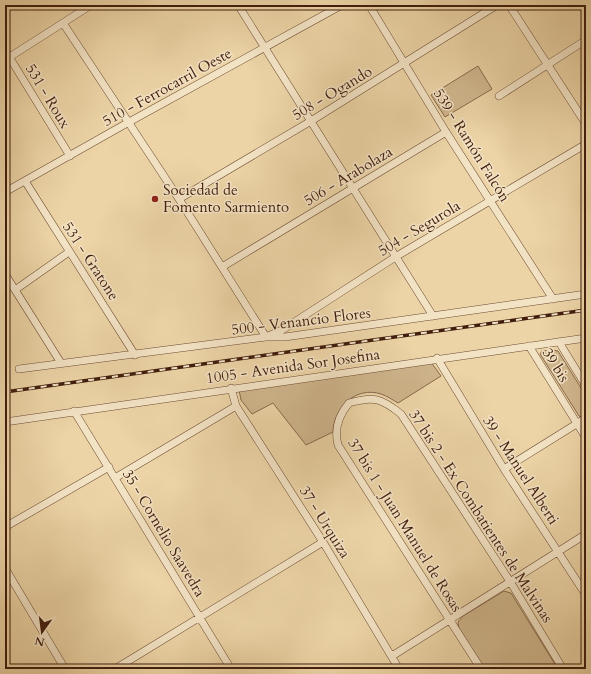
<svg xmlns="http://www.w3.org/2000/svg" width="591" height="674" font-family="Cardo,serif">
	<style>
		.green { fill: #cfb58c; stroke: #88694c }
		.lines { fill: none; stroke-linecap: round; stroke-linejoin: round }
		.street-casing { stroke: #6b4b33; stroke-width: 8 }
		.street { stroke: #f3e3c5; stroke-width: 7 }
		.rail-casing { stroke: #401d0d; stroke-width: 3.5 }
		.rail { stroke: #f3e3c5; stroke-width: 2; stroke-dasharray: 6; stroke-linecap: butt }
		.poi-dot { fill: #8f2418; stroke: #f3e3c5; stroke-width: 1.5 }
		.labels { text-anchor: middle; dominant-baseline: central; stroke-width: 3; stroke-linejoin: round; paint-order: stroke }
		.street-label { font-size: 15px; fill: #401d0d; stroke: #f3e3c5 }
		.poi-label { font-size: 15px; fill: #401d0d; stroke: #f3e3c5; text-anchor: start }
	</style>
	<rect width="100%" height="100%" fill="#ecd4a6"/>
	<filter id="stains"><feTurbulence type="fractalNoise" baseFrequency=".005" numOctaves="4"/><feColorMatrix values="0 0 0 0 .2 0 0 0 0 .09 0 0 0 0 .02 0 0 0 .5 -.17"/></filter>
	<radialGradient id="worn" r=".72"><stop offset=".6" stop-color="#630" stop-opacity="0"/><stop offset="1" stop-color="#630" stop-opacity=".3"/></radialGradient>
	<path class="green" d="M 478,66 L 492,89 L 445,117 L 431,95 Z
		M 553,350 L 558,351 L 586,396 L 586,415 L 582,417 L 579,416 L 540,354 L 542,351 Z
		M 431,362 L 441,376 L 398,403 C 393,400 387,396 381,394 C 356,386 334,407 333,432 L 306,445 L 273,403 L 252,414 L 241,400 L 239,390 Z
		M 504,591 L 511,593 L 558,669 L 485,669 L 459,629 L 458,622 L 463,616 Z"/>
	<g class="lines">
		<defs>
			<path id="street" d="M 238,5 L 433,316
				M 369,5 L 446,132 L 553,299
				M 509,5 L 586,124
				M 63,23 L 179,199 L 266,337 L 282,330 L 397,256 L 586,144
				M 5,50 L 70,156
				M 5,60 L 91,5
				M 499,96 L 586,40
				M 25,181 L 135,355
				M 5,192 L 129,122 L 342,5
				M 179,199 L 311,121 L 497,5
				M 222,267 L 446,132
				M 5,274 L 61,363
				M 15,290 L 69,252
				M 559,342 L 586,386
				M 529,346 L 586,438
				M 437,358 L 504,469 L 586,595
				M 19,369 L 266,337 L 285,337 L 586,294
				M 231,388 L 236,406 L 323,542 L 399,669
				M 74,411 L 231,669
				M 5,422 L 586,338
				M 504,469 L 586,418
				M 115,478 L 236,406
				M 5,527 L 109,467
				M 5,568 L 65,669
				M 392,656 L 586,534
				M 115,669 L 323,542
				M 481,669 L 338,445 C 334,429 338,416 349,403 C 374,396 381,398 401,414 L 511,583 L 563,669"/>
		</defs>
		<use href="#street" class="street-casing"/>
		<use href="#street" class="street"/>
		<defs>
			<path id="rail" d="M 5,392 L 586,310"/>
		</defs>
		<use href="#rail" class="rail-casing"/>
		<use href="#rail" class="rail"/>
	</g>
	<circle class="poi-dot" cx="155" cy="199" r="4"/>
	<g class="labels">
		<g class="street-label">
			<text transform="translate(167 87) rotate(-29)">510 - Ferrocarril Oeste</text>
			<text transform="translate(332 93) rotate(-31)">508 - Ogando</text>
			<text transform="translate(48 96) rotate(59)">531 - Roux</text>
			<text transform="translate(472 145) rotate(58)">539 - Ramón Falcón</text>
			<text transform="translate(348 176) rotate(-31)">506 - Arabolaza</text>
			<text transform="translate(419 228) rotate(-31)">504 - Segurola</text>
			<text transform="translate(91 261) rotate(57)">531 - Gratone</text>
			<text transform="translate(301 321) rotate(-7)">500 - Venancio Flores</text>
			<text transform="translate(556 365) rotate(58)">39 bis</text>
			<text transform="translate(293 366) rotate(-8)">1005 - Avenida Sor Josefina</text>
			<text transform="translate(521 470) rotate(57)">39 - Manuel Alberti</text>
			<text transform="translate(481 516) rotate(57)">37 bis 2 - Ex Combatientes de Malvinas</text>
			<text transform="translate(325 522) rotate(58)">37 - Urquiza</text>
			<text transform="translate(405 525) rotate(58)">37 bis 1 - Juan Manuel de Rosas</text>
			<text transform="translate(164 533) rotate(59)">35 - Cornelio Saavedra</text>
		</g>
		<g class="poi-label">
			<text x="163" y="190">Sociedad de<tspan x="163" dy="17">Fomento Sarmiento</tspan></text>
		</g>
	</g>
	<rect width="591" height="674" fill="none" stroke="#ecd4a6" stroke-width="20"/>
	<rect x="6" y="6" width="579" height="662" fill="none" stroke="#401d0d" stroke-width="2"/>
	<rect x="10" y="10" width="571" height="654" fill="none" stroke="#401d0d"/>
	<g transform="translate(42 632) rotate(194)" stroke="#f3e3c5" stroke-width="3" paint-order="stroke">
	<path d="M0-3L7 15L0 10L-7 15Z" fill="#401d0d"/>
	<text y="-6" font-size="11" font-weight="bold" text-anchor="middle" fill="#401d0d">N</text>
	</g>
	<rect width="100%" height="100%" filter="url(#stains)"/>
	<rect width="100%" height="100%" fill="url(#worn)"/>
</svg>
